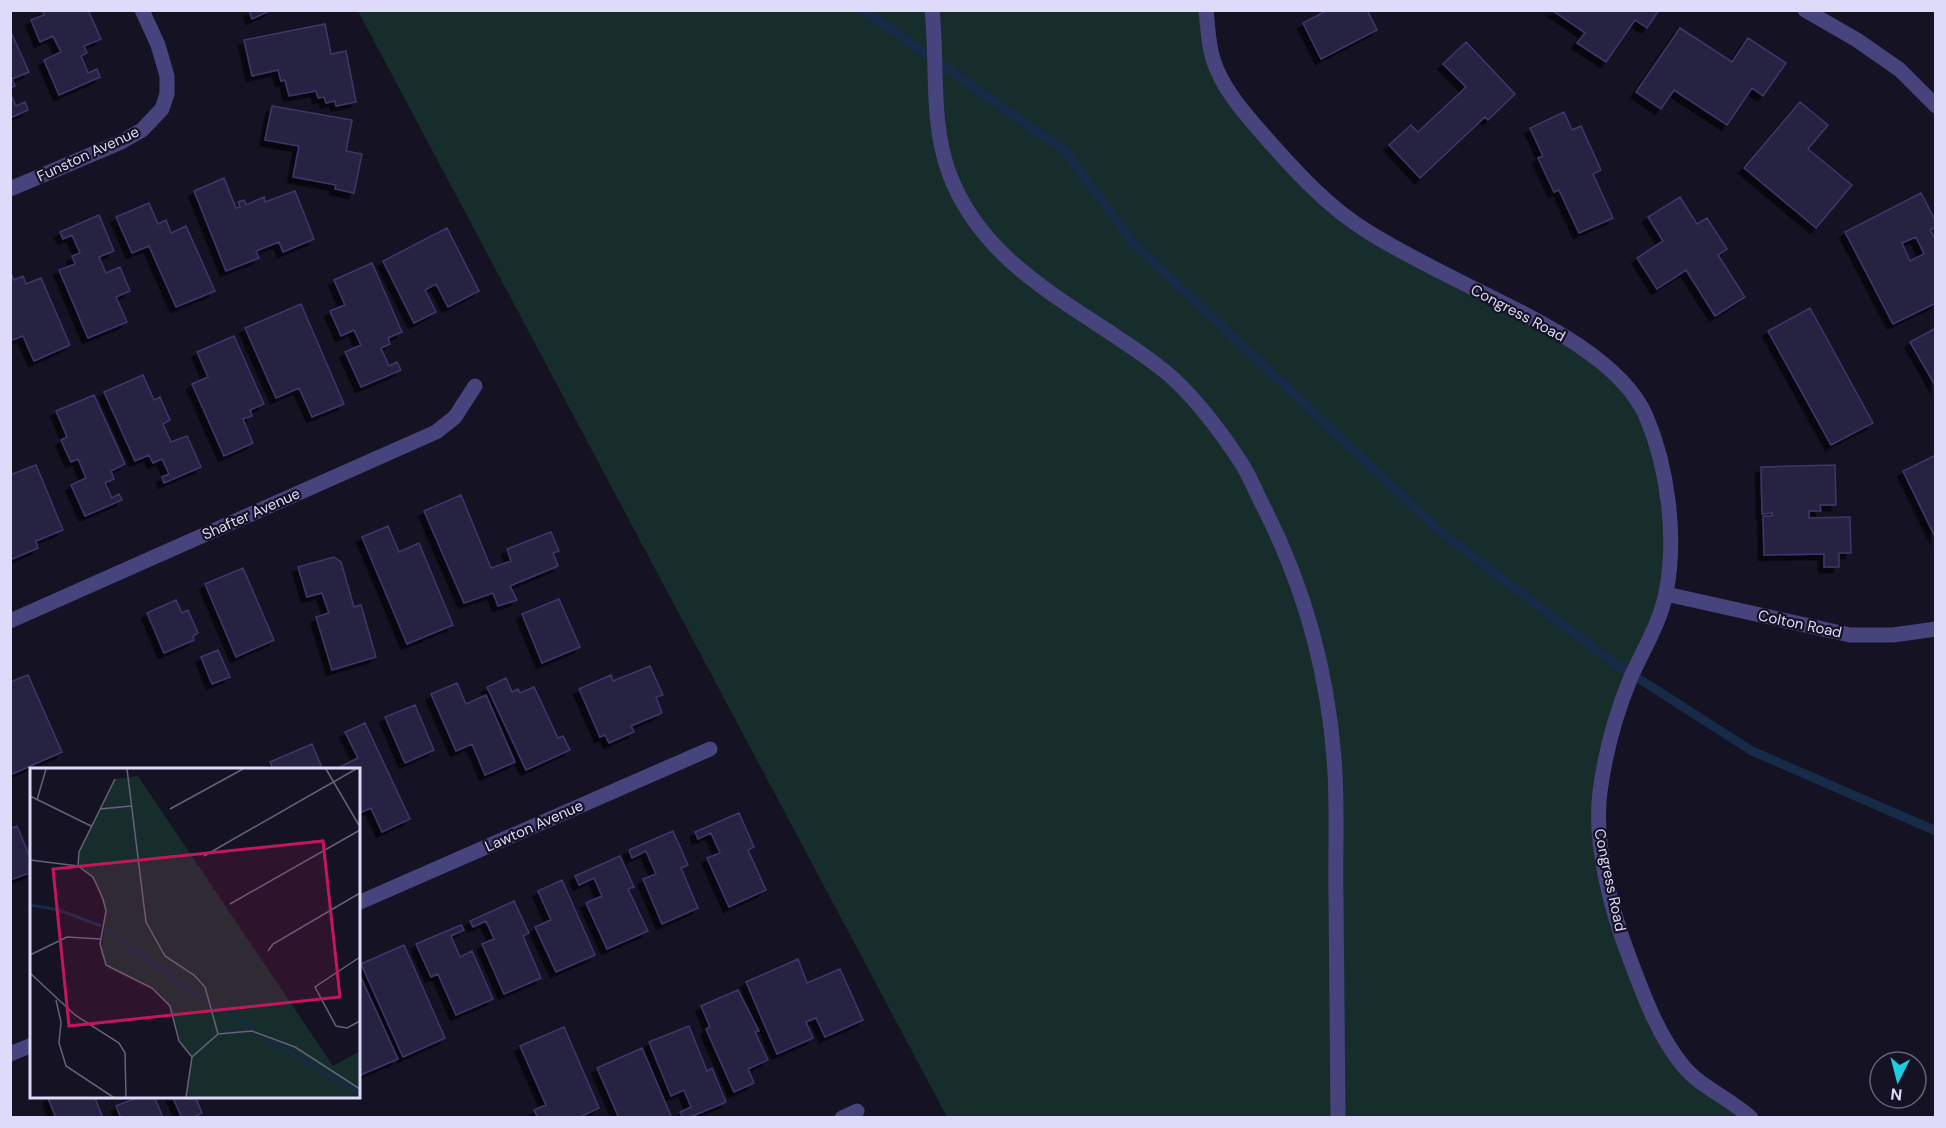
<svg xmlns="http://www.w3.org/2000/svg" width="1946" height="1128" font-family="'DM Sans',sans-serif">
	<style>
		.green { fill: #162d2c }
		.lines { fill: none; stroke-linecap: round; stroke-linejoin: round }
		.stream { stroke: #172a48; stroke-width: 9 }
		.building { fill: #282142; stroke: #41366b; stroke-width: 1.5; fill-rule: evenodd; filter: url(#shadow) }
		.minor { stroke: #46437d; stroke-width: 15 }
		.labels { text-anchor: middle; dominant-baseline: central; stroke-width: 4.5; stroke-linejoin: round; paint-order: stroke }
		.street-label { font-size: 15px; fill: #dedafa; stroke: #151224 }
		.inset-river { fill: none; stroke: #172a48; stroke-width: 3 }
		.inset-road { fill: none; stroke: #65627a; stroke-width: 1.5 }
		.view { fill: #c2185b; fill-opacity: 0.15; stroke: #c2185b; stroke-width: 3 }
		.inset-edge { fill: none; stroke: #dedafa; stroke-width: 3 }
	</style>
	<defs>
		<filter id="shadow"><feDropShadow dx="-5.5" dy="5.5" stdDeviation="0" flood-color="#0009"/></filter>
	</defs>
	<rect width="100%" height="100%" fill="#151224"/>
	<path class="green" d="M 358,11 L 1206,11 L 1226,86 L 1332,205 L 1547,325 L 1642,407 L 1665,479 L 1666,594 L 1633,674 L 1598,824 L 1624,943 L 1686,1070 L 1751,1117 L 947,1117 Z"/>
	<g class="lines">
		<path class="stream" d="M 863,10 L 1065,151 L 1133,243 L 1442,533 L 1605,657 L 1752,751 L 1936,831"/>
	</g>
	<path class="building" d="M 42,10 L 88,10 L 101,39 L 84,46 L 87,53 L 81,56 L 88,73 L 97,69 L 100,77 L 59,95 L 44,60 L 61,52 L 53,36 L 40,42 L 31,20 L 44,15 Z
		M 249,10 L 271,10 L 252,19 Z
		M 1328,10 L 1367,10 L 1377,30 L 1321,59 L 1303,23 Z
		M 1552,10 L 1659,10 L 1647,28 L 1635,20 L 1606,62 L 1577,43 L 1585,33 Z
		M 325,24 L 331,54 L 346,51 L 356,102 L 336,106 L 335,101 L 326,103 L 324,97 L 318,98 L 316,91 L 289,96 L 285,80 L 281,81 L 278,70 L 252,76 L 244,40 Z
		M 1680,28 L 1732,62 L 1748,38 L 1786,63 L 1763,96 L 1752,88 L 1727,125 L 1674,90 L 1661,109 L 1636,92 Z
		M 10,30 L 29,72 L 12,79 L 15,86 L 10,88 Z
		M 1466,42 L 1515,94 L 1488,120 L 1485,117 L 1420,178 L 1389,145 L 1411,125 L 1418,132 L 1466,87 L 1443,64 Z
		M 10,93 L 16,106 L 25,102 L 28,110 L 10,118 Z
		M 1800,102 L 1828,125 L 1808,149 L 1852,185 L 1816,228 L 1744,168 Z
		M 272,106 L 352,120 L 346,151 L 362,154 L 354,193 L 335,189 L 336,185 L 293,177 L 299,146 L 265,140 Z
		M 1564,112 L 1572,130 L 1581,126 L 1601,170 L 1593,174 L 1613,218 L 1579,233 L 1559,190 L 1554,192 L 1538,158 L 1543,156 L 1530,128 Z
		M 224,178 L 236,208 L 240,207 L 238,202 L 244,200 L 246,205 L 264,197 L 265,202 L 295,191 L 314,239 L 283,252 L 279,242 L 256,251 L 259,258 L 226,271 L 194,191 Z
		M 1921,193 L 1936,222 L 1936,227 L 1930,230 L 1936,240 L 1936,303 L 1893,324 L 1845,232 ZM 1916,237 L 1924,254 L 1910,261 L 1902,243 Z
		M 1680,197 L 1697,224 L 1707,218 L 1727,249 L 1718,255 L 1745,297 L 1715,316 L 1686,270 L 1657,289 L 1637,258 L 1663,241 L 1648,217 Z
		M 149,203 L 158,224 L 166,220 L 171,233 L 186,226 L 215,291 L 176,307 L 149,246 L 132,253 L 116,217 Z
		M 99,215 L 114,251 L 99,257 L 106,273 L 120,267 L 130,291 L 116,297 L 127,322 L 88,338 L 59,270 L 75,264 L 72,256 L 80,253 L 72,235 L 63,239 L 60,232 Z
		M 447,228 L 479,291 L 448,307 L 436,284 L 425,290 L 436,312 L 414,323 L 383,261 Z
		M 372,263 L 402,332 L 388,338 L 390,344 L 381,348 L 389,366 L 397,362 L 401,370 L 361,387 L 345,352 L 361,345 L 354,330 L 341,336 L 330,311 L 345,305 L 334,280 Z
		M 10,272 L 14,280 L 23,276 L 26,284 L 41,278 L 70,345 L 34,361 L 23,336 L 10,341 Z
		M 301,304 L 344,404 L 312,417 L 299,388 L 276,398 L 245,328 Z
		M 1810,308 L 1873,423 L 1831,445 L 1768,331 Z
		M 1936,328 L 1936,387 L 1910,342 Z
		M 234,336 L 264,404 L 250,410 L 252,416 L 243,419 L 253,443 L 224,456 L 192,384 L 208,377 L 197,352 Z
		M 143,375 L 154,400 L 160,397 L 170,420 L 163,424 L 171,442 L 187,436 L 201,467 L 164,483 L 162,477 L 169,474 L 162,459 L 153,463 L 149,455 L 135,461 L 104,392 Z
		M 94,395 L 125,464 L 111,471 L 114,479 L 105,483 L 112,498 L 119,494 L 122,500 L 85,516 L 71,485 L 86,478 L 78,459 L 71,462 L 61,440 L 67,437 L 56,411 Z
		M 1936,455 L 1936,539 L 1903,471 Z
		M 36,465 L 63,530 L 36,541 L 38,548 L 10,560 L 10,475 Z
		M 1835,465 L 1836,505 L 1820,505 L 1821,511 L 1809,511 L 1809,518 L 1850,517 L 1851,553 L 1839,553 L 1839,567 L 1824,567 L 1824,554 L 1764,555 L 1763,516 L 1772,516 L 1772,513 L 1762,514 L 1761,467 Z
		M 461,495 L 491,568 L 511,561 L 507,549 L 551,532 L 559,551 L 553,553 L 558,566 L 510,586 L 517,600 L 498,606 L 493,593 L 464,603 L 424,511 Z
		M 388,526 L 399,552 L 419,543 L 453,625 L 407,644 L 362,537 Z
		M 334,557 L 341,562 L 354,607 L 361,605 L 376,657 L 332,670 L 316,617 L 329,613 L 322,593 L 307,597 L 298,567 Z
		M 243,568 L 274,640 L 236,657 L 205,584 Z
		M 559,599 L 580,647 L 542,663 L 522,614 Z
		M 176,600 L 182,613 L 188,610 L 198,633 L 193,636 L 194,640 L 164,653 L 147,613 Z
		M 218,650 L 230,677 L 212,684 L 201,657 Z
		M 650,666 L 663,695 L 656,697 L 662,713 L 631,726 L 634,732 L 609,743 L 605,735 L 600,737 L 579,689 L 611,675 L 613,681 Z
		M 28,675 L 62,752 L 10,775 L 10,682 Z
		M 506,678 L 512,692 L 518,689 L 520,693 L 534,687 L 558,738 L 563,736 L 570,750 L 526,770 L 487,687 Z
		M 457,683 L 466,704 L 486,695 L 515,762 L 485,775 L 472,744 L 456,751 L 431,694 Z
		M 415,705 L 434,750 L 405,763 L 385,717 Z
		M 365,723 L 410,819 L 382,832 L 371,808 L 362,812 L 358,806 L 358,770 L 341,770 L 340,767 L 358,758 L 345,732 Z
		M 312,744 L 323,770 L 273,770 L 270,762 Z
		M 739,813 L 754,847 L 748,850 L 766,890 L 729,907 L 707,858 L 720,853 L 711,833 L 698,839 L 695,832 Z
		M 17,826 L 32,862 L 32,872 L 10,880 L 10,829 Z
		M 673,831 L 688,865 L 681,868 L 698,908 L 662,924 L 643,879 L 656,874 L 646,851 L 632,858 L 629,850 Z
		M 620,856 L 634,887 L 628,889 L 648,931 L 607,949 L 586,903 L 602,896 L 594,878 L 579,885 L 575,876 Z
		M 562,880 L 595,955 L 556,972 L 535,927 L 551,920 L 538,891 Z
		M 514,901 L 529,933 L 523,936 L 541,978 L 504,994 L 482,944 L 494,939 L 486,921 L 473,927 L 470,921 Z
		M 461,925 L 464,930 L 451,936 L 460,957 L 472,951 L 493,999 L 456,1015 L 438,974 L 431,977 L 416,944 Z
		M 404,945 L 445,1038 L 403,1057 L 361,964 Z
		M 798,959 L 807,983 L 840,969 L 863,1020 L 825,1037 L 816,1018 L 806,1022 L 813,1038 L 777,1054 L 746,982 Z
		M 358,971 L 398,1059 L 358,1076 Z
		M 738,990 L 759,1031 L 755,1032 L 768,1060 L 748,1069 L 754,1083 L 734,1092 L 706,1029 L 710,1027 L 701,1006 Z
		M 689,1026 L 707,1071 L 712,1068 L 726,1102 L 688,1118 L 683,1118 L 680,1112 L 691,1107 L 684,1090 L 671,1096 L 649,1042 Z
		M 564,1027 L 599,1108 L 578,1118 L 538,1118 L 534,1110 L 546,1105 L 520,1046 Z
		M 642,1048 L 671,1116 L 668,1118 L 619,1118 L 597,1068 Z
		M 51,1096 L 94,1096 L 103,1118 L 56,1118 L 48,1098 Z
		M 133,1096 L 154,1096 L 163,1118 L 121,1118 L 116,1106 L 134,1099 Z
		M 172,1096 L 195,1096 L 202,1113 L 192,1118 L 182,1118 Z"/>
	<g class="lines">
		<path class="minor" d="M 932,10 C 938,64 930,121 949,173 C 985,270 1081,307 1158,366 C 1187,387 1220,430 1240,461 C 1248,473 1254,487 1260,500 C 1302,580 1327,668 1334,758 C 1338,804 1335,851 1336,897 C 1337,971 1337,1044 1338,1118
			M 1206,10 C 1208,27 1208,43 1213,59 C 1222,89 1247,116 1267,139 C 1298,174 1330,209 1370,233 C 1404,254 1439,271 1475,289 C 1529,316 1620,357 1646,416 C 1668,468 1677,537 1666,593 C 1660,623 1643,650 1631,677 C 1616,713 1605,753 1600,792 C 1593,844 1612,913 1631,962 C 1645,999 1659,1037 1684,1067 C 1702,1088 1731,1099 1751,1118
			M 1805,10 L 1857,40 L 1900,70 L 1936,106
			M 10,189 L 121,142 L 142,130 L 162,109 L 167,94 L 167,76 L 158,45 L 142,10
			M 1666,594 L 1850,635 L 1893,635 L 1936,629
			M 10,621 L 436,432 L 455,417 L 475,386
			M 358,903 L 710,749
			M 10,1054 L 32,1045
			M 842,1118 L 857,1111"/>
	</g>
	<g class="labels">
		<g class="street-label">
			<text transform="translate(88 154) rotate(-25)">Funston Avenue</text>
			<text transform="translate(1518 313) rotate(28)">Congress Road</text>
			<text transform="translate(251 514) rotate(-24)">Shafter Avenue</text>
			<text transform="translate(1800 624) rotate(12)">Colton Road</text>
			<text transform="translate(534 826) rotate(-24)">Lawton Avenue</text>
			<text transform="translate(1610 880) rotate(78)">Congress Road</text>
		</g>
	</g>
	<g transform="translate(30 768)">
		<rect width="330" height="330" fill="#151224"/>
		<path d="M 108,8 L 303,298 L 330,283 L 330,329 L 156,329 L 162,289 L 152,279 L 141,241 L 127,224 L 80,201 L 71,187 L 76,143 L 66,114 L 48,98 L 49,84 L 85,11 Z" fill="#162d2c"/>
		<path class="inset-river" d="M 0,137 L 29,142 L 71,158M 75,161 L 176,233M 182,237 L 225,261M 238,272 L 330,325"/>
		<path class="inset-road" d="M 97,1 L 116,154 L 135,188 L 164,207 L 175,219 L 188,266M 296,1 L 330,59M 0,28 L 61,58M 7,32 L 16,1M 70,41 L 101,38M 140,41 L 213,1M 174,88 L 326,1M 0,92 L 48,98M 48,98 L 63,109 L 73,131 L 76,143 L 70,176 L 76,197 L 122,220 L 140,238 L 149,273 L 162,289 L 156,329M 48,98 L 49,84 L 85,11M 200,136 L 330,62M 238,183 L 243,176 L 330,125M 0,187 L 37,169 L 70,171M 330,189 L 285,219 L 306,258 L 317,260 L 330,253M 0,205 L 45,247 L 89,275 L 95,285 L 96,329M 26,232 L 31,254 L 29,275 L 36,298 L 83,329M 162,289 L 188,266 L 222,263 L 265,279 L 330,321"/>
		<path class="view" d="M 293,73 L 310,229 L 39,258 L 23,101 Z"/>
		<rect width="330" height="330" class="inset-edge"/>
	</g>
	<rect width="1946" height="1128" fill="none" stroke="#dedafa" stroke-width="24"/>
	<g transform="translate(1898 1080) rotate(186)"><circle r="28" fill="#151224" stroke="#65627a" stroke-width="1.5"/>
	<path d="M0-4.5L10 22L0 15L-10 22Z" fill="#1fcce1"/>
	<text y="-9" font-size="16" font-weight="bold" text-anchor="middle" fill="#dedafa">N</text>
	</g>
</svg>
